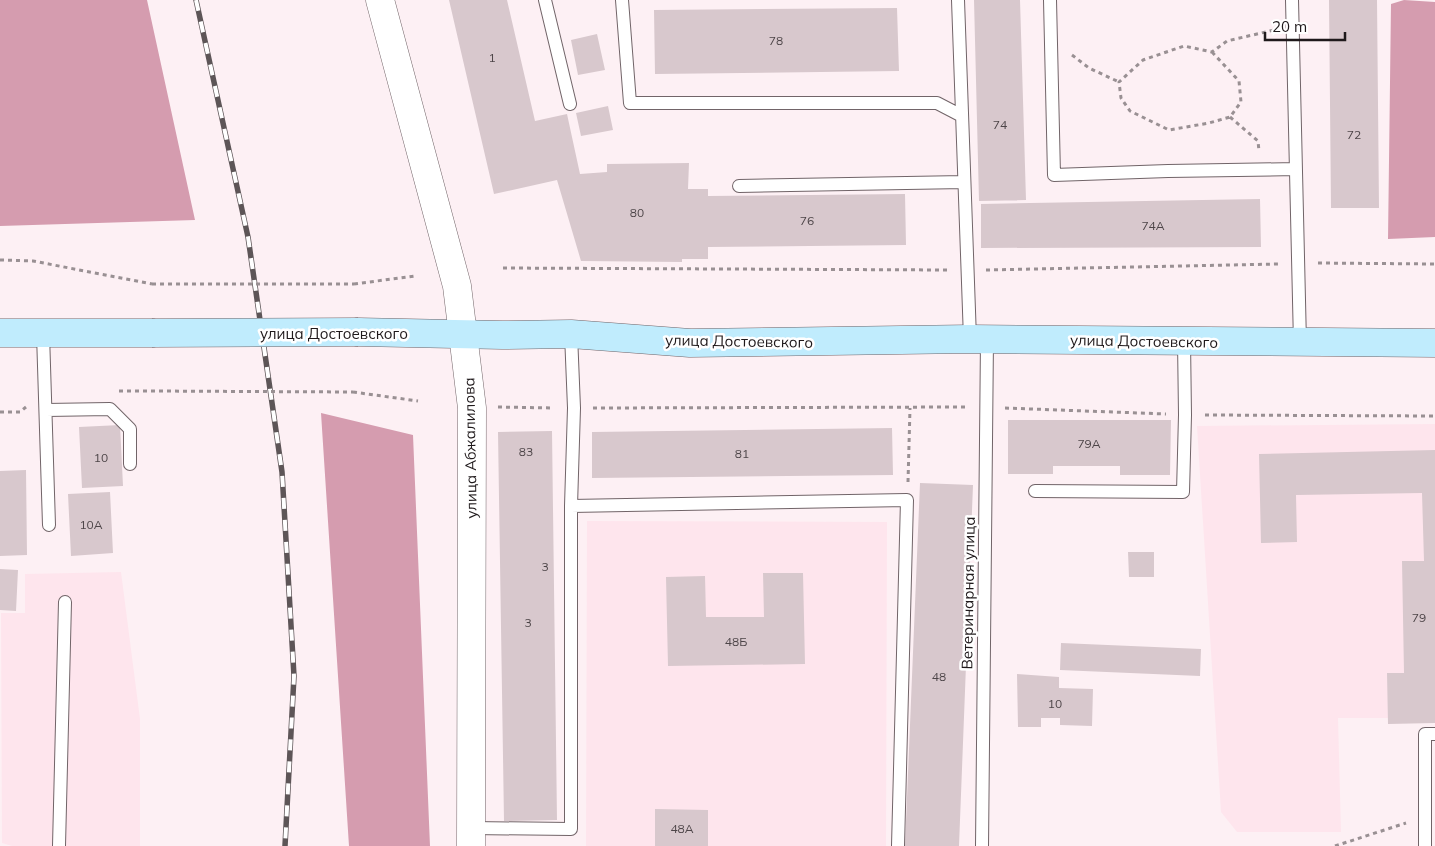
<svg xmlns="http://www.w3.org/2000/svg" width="1435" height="846" font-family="Mulish,sans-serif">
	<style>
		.built { fill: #fee5ed }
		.forest { fill: #d59caf }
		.building { fill: #d8c8cd }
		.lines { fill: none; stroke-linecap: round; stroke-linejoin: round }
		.service-casing { stroke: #716468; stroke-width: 14 }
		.tertiary-casing { stroke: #716468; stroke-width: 29 }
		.secondary-casing { stroke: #716468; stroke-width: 29 }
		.path { stroke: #999093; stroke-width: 3; stroke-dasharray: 4 4; stroke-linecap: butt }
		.service { stroke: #fff; stroke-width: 12 }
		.tertiary { stroke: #fff; stroke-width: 28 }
		.secondary { stroke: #c0ecfd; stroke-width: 28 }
		.rail-casing { stroke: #5d5557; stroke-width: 5.5 }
		.rail { stroke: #fff; stroke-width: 4; stroke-dasharray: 11; stroke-linecap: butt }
		.secondary-bridge-casing { stroke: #716468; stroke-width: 29; stroke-linecap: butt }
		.path-bridge { stroke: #999093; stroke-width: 3; stroke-dasharray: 4 4; stroke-linecap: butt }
		.secondary-bridge { stroke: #c0ecfd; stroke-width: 28 }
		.labels { text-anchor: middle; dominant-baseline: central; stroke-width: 5; stroke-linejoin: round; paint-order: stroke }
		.number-label { font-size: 12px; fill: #4d4548 }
		.street-label { font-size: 15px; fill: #1f191b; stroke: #fff }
	</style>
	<rect width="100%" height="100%" fill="#fdf0f4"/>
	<path class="built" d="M 1435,424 L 1435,718 L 1338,718 L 1341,832 L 1237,832 L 1221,812 L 1197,426 Z
		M 587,521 L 887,522 L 886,846 L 586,846 Z
		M 121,572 L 140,719 L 140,846 L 12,846 L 2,843 L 1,613 L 25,613 L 25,574 Z"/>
	<path class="forest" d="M 0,0 L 147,0 L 195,220 L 0,226 Z
		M 1404,0 L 1435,2 L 1435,237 L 1388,239 L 1391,4 Z
		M 321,413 L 413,435 L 430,846 L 349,846 Z"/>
	<path class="building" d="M 449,0 L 507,0 L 535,121 L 567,114 L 580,174 L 607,172 L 607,164 L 689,163 L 688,189 L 708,189 L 708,196 L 905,194 L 906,245 L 708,247 L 708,259 L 682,259 L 682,262 L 581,261 L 557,180 L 494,194 Z
		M 974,0 L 1020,0 L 1026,200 L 979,201 Z
		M 1329,0 L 1377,0 L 1379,208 L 1331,208 Z
		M 897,8 L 899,71 L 655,74 L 654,10 Z
		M 597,34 L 605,70 L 578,75 L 571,40 Z
		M 608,106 L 613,130 L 581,136 L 576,113 Z
		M 1260,199 L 1261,247 L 981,248 L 981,204 Z
		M 1008,420 L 1171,420 L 1170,475 L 1120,475 L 1120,466 L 1053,466 L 1053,474 L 1008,474 Z
		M 120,425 L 123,486 L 82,488 L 79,427 Z
		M 892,428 L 893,475 L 592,478 L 592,432 Z
		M 552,431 L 557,820 L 504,821 L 498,432 Z
		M 1435,450 L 1435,723 L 1388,724 L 1387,673 L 1404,673 L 1402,561 L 1424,561 L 1422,493 L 1296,495 L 1297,542 L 1261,543 L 1259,454 Z
		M 26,470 L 27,555 L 0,556 L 0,471 Z
		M 920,483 L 973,485 L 959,846 L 905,846 Z
		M 110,492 L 113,553 L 71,556 L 68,494 Z
		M 1128,552 L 1154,552 L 1154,577 L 1129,577 Z
		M 0,569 L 18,570 L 16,611 L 0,610 Z
		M 763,573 L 803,573 L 805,664 L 668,666 L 666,577 L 705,576 L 706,617 L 764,617 Z
		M 1061,643 L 1201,649 L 1200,676 L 1060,670 Z
		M 1017,674 L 1059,677 L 1059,688 L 1093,689 L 1092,726 L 1060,725 L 1060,718 L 1041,718 L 1041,727 L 1018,727 Z
		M 655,809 L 708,810 L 708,846 L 655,846 Z"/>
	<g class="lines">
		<defs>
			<path id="service" d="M 545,0 L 570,104
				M 622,0 L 630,103 L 937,103 L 962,116
				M 958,0 L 970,339
				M 1050,0 L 1054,175 L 1168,171 L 1296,169
				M 1292,0 L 1300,343
				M 739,186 L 964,182
				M 43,334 L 49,525
				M 46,410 L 110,409 L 130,429 L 130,464
				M 1035,491 L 1183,492 L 1185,415 L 1184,341
				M 571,506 L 907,500 L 898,846
				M 471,828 L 571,829 L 571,506 L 574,408 L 571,334
				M 59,846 L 65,602
				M 982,846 L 987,339
				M 1425,846 L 1425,734 L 1435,734"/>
			<path id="tertiary" d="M 380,0 L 457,286 L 472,408 L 471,846"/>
			<path id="secondary" d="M 358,332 L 502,335 L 571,334 L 690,343 L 970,339 L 1435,343
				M 0,333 L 152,333"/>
		</defs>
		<use href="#service" class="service-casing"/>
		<use href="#tertiary" class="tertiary-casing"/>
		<use href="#secondary" class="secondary-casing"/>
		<path class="path" d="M 1212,52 L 1239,81 L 1241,102 L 1230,117 L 1209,123 L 1169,130 L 1130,111 L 1121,98 L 1119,82 L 1143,60 L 1184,46 L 1212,52 L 1227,41 L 1274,30
			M 1072,55 L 1089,68 L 1119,82
			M 1230,117 L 1258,141 L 1259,151
			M 0,260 L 33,261 L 152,284
			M 1318,263 L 1435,264
			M 503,268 L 950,270
			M 986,270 L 1279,264
			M 354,284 L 415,276
			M 119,391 L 151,391
			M 353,392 L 418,401
			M 498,407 L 554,408
			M 593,408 L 967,407
			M 1005,408 L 1166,414
			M 0,412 L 20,412 L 26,407
			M 1205,415 L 1435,416
			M 908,482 L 910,408
			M 1335,846 L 1406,823"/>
		<use href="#service" class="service"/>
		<use href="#tertiary" class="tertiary"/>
		<use href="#secondary" class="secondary"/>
		<defs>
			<path id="rail" d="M 196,0 L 248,237 L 282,472 L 294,676 L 285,846"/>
		</defs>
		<use href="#rail" class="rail-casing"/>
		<use href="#rail" class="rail"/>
		<defs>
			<path id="secondary-bridge" d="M 152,333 L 358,332"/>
		</defs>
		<use href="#secondary-bridge" class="secondary-bridge-casing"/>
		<path class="path-bridge" d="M 152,284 L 354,284
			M 151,391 L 353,392"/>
		<use href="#secondary-bridge" class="secondary-bridge"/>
	</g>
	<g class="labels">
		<g class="number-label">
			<text x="776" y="40">78</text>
			<text x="492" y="57">1</text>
			<text x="1000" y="124">74</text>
			<text x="1354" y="134">72</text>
			<text x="637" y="212">80</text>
			<text x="807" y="220">76</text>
			<text x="1153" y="225">74А</text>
			<text x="1089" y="443">79А</text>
			<text x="526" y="451">83</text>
			<text x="742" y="453">81</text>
			<text x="101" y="457">10</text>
			<text x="91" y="524">10А</text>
			<text x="545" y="566">3</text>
			<text x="1419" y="617">79</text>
			<text x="528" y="622">3</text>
			<text x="736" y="641">48Б</text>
			<text x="939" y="676">48</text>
			<text x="1055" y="703">10</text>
			<text x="682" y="828">48А</text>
		</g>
		<g class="street-label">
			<text x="334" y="333">улица Достоевского</text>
			<text transform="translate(739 341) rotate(1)">улица Достоевского</text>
			<text transform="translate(1144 341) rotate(1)">улица Достоевского</text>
			<text transform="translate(470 448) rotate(-91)">улица Абжалилова</text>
			<text transform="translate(968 593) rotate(-89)">Ветеринарная улица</text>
		</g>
	</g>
	<path d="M1265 32v8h80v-8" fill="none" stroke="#1f191b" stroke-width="2.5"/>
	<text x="1272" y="32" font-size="15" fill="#1f191b" stroke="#ffffff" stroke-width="4" paint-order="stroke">20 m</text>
</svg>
